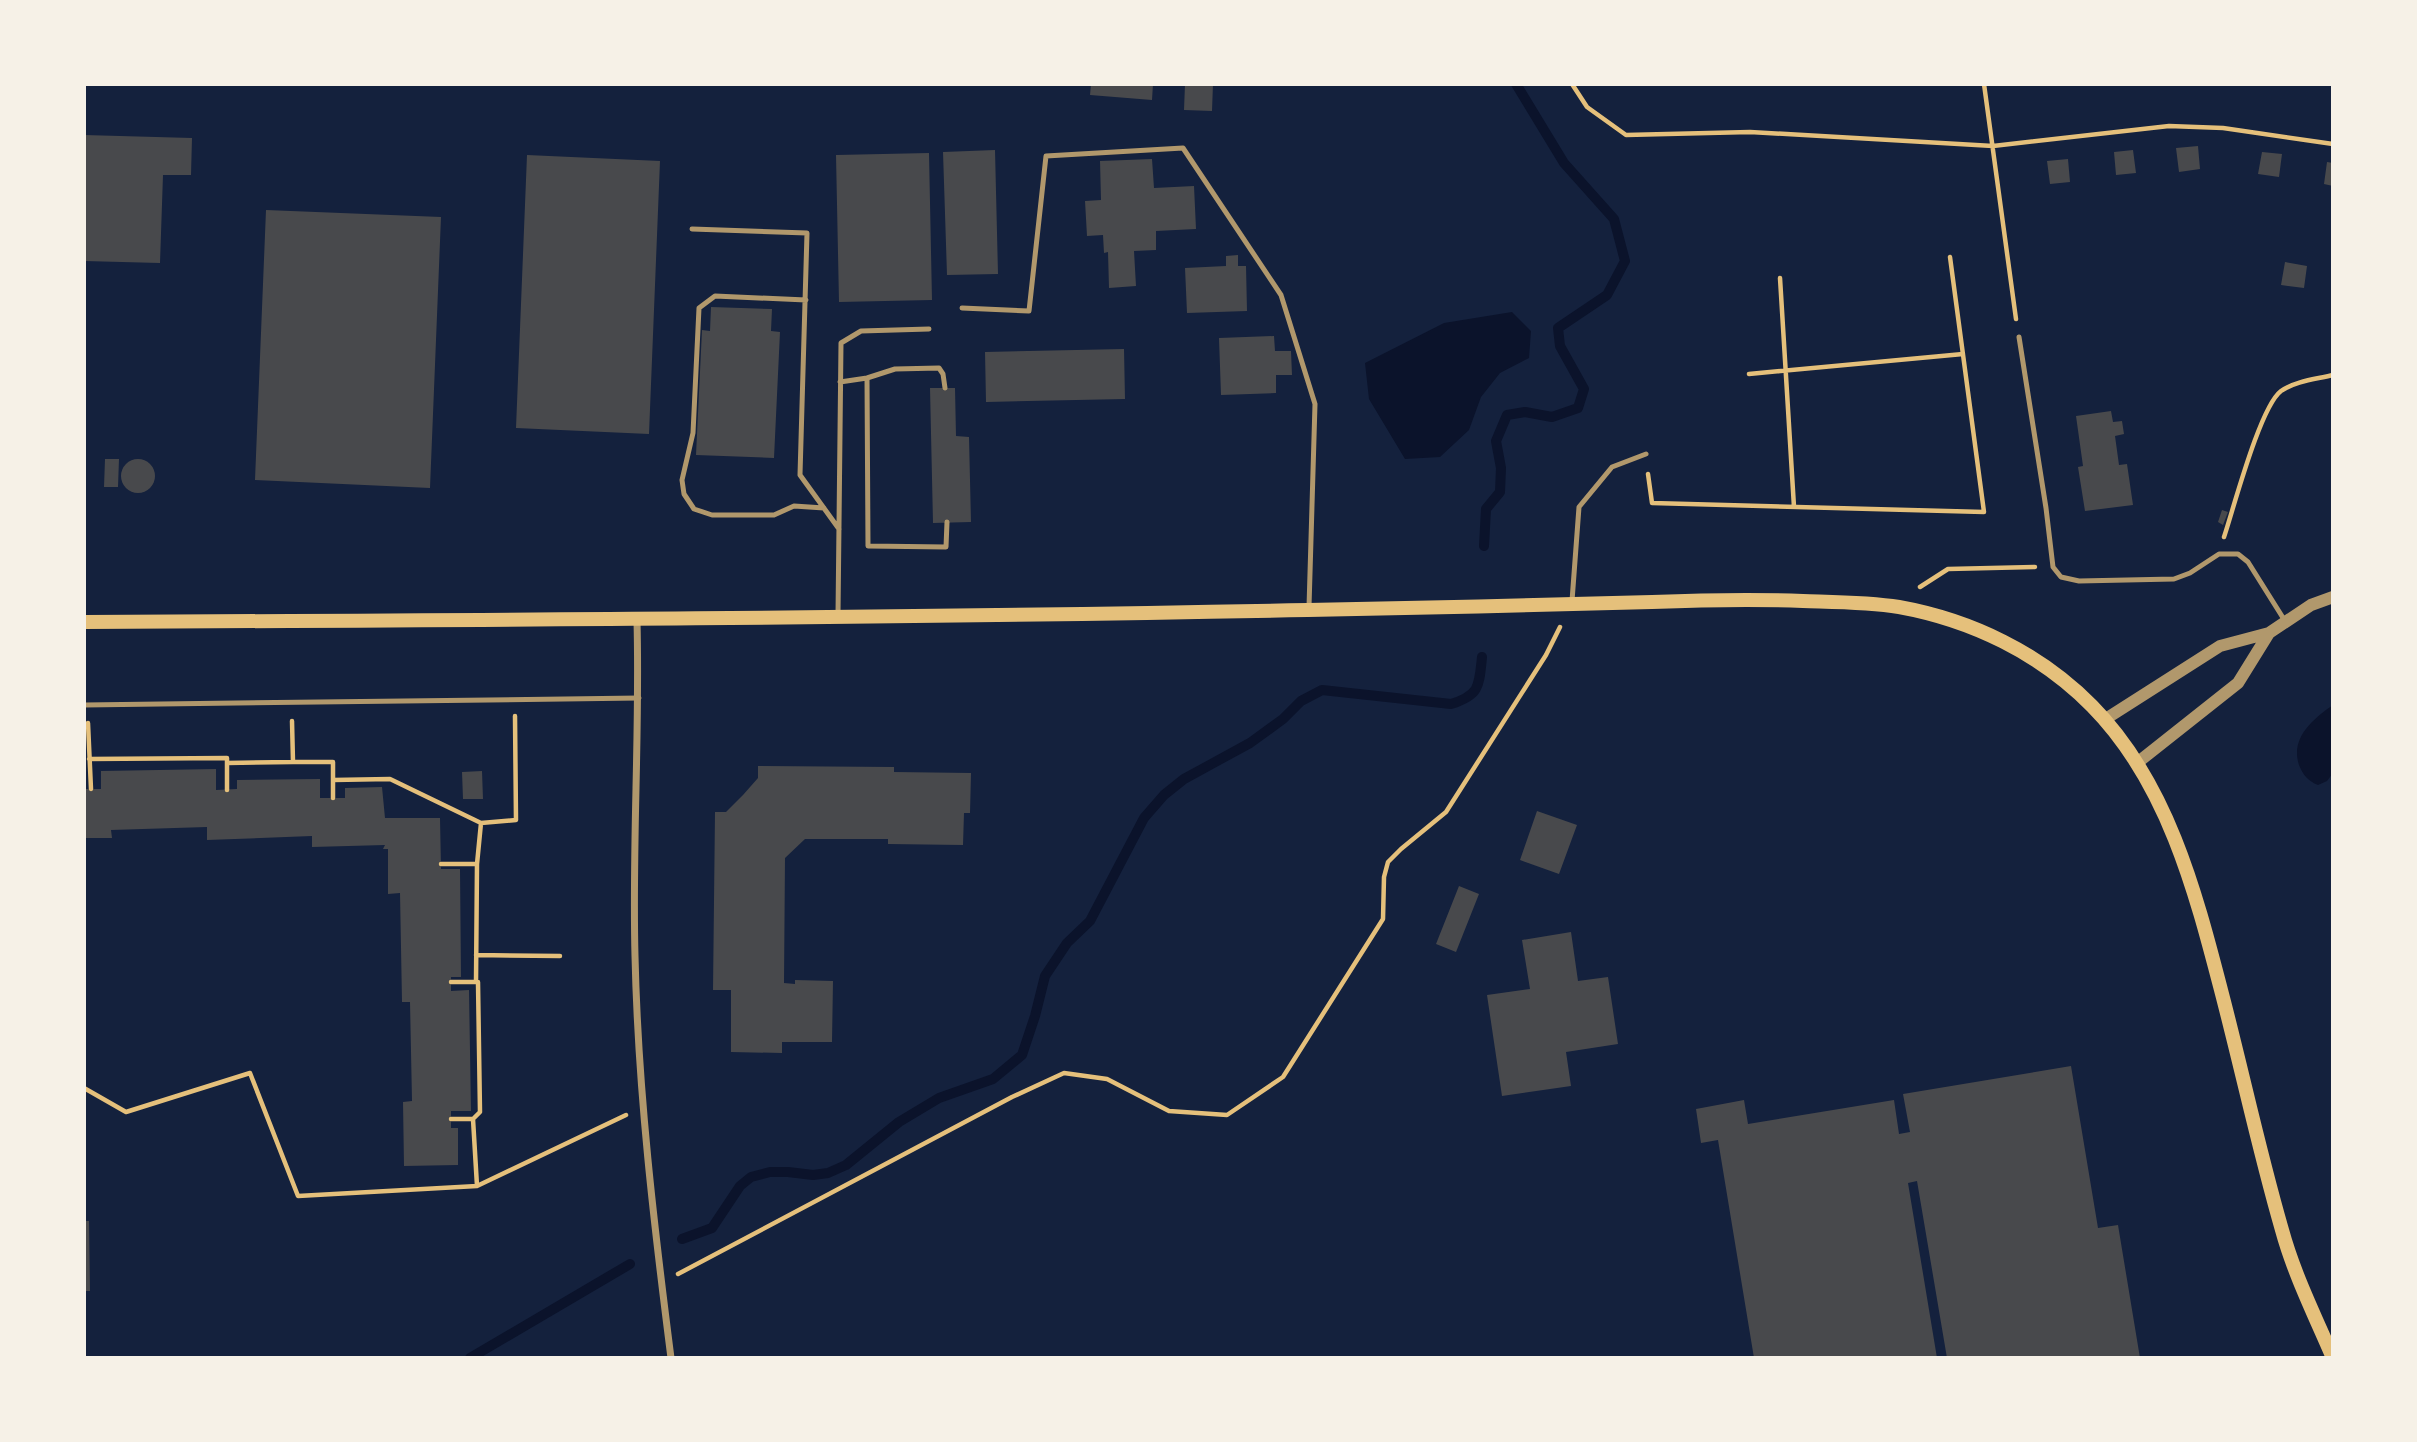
<svg xmlns="http://www.w3.org/2000/svg" width="2417" height="1442" font-family="Jost,sans-serif">
	<style>
		.water { fill: #0b132b }
		.lines { fill: none; stroke-linecap: round; stroke-linejoin: round }
		.stream { stroke: #0b132b; stroke-width: 10 }
		.building { fill: #48494c }
		.path { stroke: #e5c07b; stroke-width: 4.5 }
		.service { stroke: #b1986c; stroke-width: 5 }
		.minor { stroke: #b1986c; stroke-width: 7 }
		.tertiary { stroke: #b1986c; stroke-width: 12 }
		.secondary { stroke: #e5c07b; stroke-width: 14 }
	</style>
	<rect width="100%" height="100%" fill="#14213d"/>
	<path class="water" d="M 1512,312 L 1531,331 L 1529,358 L 1500,373 L 1481,397 L 1469,430 L 1440,457 L 1405,459 L 1369,399 L 1365,363 L 1444,323 Z
		M 2333,705 L 2333,773 L 2327,781 L 2318,785 C 2308,781 2303,775 2299,765 C 2290,738 2313,719 2333,705 Z"/>
	<g class="lines">
		<path class="stream" d="M 1484,546 L 1486,509 L 1500,492 L 1501,468 L 1496,441 L 1507,415 L 1525,412 L 1552,417 L 1578,408 L 1584,389 L 1560,346 L 1558,328 L 1607,295 L 1625,261 L 1614,219 L 1564,163 L 1516,84
			M 682,1239 L 712,1228 L 740,1186 L 751,1177 L 770,1172 L 788,1172 L 813,1175 L 828,1173 L 846,1165 L 899,1122 L 939,1098 L 993,1079 L 1022,1055 L 1035,1016 L 1045,976 L 1067,943 L 1090,921 L 1144,818 L 1164,795 L 1184,779 L 1250,743 L 1283,719 L 1301,701 L 1322,690 L 1451,704 C 1480,695 1479,686 1482,657
			M 470,1358 L 630,1264"/>
	</g>
	<path class="building" d="M 1091,84 L 1153,84 L 1152,100 L 1090,95 Z
		M 1185,84 L 1213,84 L 1212,111 L 1184,110 Z
		M 84,135 L 192,138 L 191,175 L 163,175 L 160,263 L 84,261 Z
		M 2198,146 L 2200,169 L 2179,172 L 2176,148 Z
		M 995,150 L 998,274 L 947,275 L 943,152 Z
		M 2133,150 L 2136,173 L 2116,175 L 2114,152 Z
		M 2262,152 L 2282,154 L 2279,177 L 2258,174 Z
		M 929,153 L 932,300 L 839,302 L 836,155 Z
		M 527,155 L 660,161 L 649,434 L 516,428 Z
		M 1152,159 L 1154,188 L 1194,186 L 1196,229 L 1156,231 L 1156,250 L 1134,251 L 1136,286 L 1109,288 L 1108,252 L 1104,253 L 1103,235 L 1087,236 L 1085,201 L 1101,200 L 1100,161 Z
		M 2068,159 L 2070,182 L 2050,184 L 2047,161 Z
		M 2327,162 L 2333,163 L 2333,186 L 2324,184 Z
		M 266,210 L 441,217 L 430,488 L 255,480 Z
		M 1238,255 L 1238,266 L 1246,266 L 1247,311 L 1187,313 L 1185,268 L 1226,266 L 1226,256 Z
		M 2285,262 L 2307,266 L 2304,288 L 2281,285 Z
		M 711,307 L 772,309 L 771,331 L 780,332 L 774,458 L 696,455 L 702,330 L 710,331 Z
		M 1274,336 L 1275,351 L 1291,351 L 1292,375 L 1276,375 L 1276,393 L 1221,395 L 1219,338 Z
		M 1124,349 L 1125,399 L 986,402 L 985,352 Z
		M 930,388 L 955,388 L 956,436 L 969,437 L 971,522 L 933,523 Z
		M 2111,411 L 2113,422 L 2122,421 L 2124,434 L 2115,436 L 2119,465 L 2127,464 L 2133,505 L 2085,511 L 2078,467 L 2083,466 L 2076,416 Z
		M 105,459 L 119,459 L 118,487 L 104,487 Z
		M121 476a17 17 0 1 1 34 0a17 17 0 1 1-34 0Z
		M 2222,510 L 2228,512 L 2223,525 L 2218,522 Z
		M 758,766 L 894,767 L 894,772 L 971,773 L 970,813 L 964,813 L 963,845 L 888,844 L 888,839 L 805,839 L 785,858 L 784,983 L 795,984 L 795,980 L 833,981 L 832,1042 L 782,1042 L 782,1053 L 731,1052 L 731,990 L 713,990 L 715,812 L 726,812 L 743,795 L 758,778 Z
		M 216,769 L 216,790 L 237,789 L 237,780 L 320,779 L 320,798 L 345,798 L 345,788 L 382,787 L 385,818 L 440,818 L 441,869 L 460,869 L 461,977 L 451,977 L 451,991 L 469,990 L 471,1111 L 451,1111 L 451,1128 L 458,1128 L 458,1165 L 404,1166 L 403,1102 L 412,1101 L 410,1002 L 402,1002 L 400,893 L 388,894 L 388,849 L 383,849 L 385,845 L 312,847 L 312,836 L 207,840 L 207,827 L 111,830 L 112,838 L 84,838 L 84,789 L 101,789 L 101,771 Z
		M 482,771 L 483,799 L 463,799 L 462,772 Z
		M 1537,811 L 1577,825 L 1559,874 L 1520,860 Z
		M 1459,886 L 1479,894 L 1456,952 L 1436,944 Z
		M 1571,932 L 1578,981 L 1608,977 L 1618,1044 L 1566,1052 L 1571,1086 L 1502,1096 L 1487,995 L 1530,989 L 1522,940 Z
		M 2071,1066 L 2098,1228 L 2118,1225 L 2140,1358 L 1947,1358 L 1917,1181 L 1908,1183 L 1937,1358 L 1754,1358 L 1718,1140 L 1701,1143 L 1696,1109 L 1744,1100 L 1748,1124 L 1894,1100 L 1899,1134 L 1910,1132 L 1903,1094 Z
		M 84,1221 L 89,1221 L 90,1291 L 84,1291 Z"/>
	<g class="lines">
		<path class="path" d="M 1572,84 L 1587,107 L 1626,135 L 1750,132 L 1993,146 L 2169,126 L 2223,128 L 2333,144
			M 1984,84 L 2016,319
			M 1780,278 L 1794,507
			M 1749,374 L 1963,354
			M 1648,474 L 1652,503 L 1984,512 L 1950,257
			M 2224,537 C 2234,507 2260,407 2281,391 C 2295,381 2317,379 2333,375
			M 1920,587 L 1948,569 L 2035,567
			M 88,723 L 91,789
			M 89,759 L 227,758 L 227,790
			M 293,762 L 333,762 L 333,798
			M 227,763 L 293,762 L 292,721
			M 333,780 L 390,779 L 481,823 L 477,864
			M 481,823 L 516,820 L 515,716
			M 441,864 L 477,864 L 476,982
			M 476,955 L 560,956
			M 451,982 L 478,982 L 480,1112 L 473,1119
			M 84,1088 L 126,1112 L 250,1073 L 298,1196 L 477,1186 L 626,1115
			M 451,1119 L 473,1119 L 477,1186
			M 678,1274 L 1012,1097 L 1064,1073 L 1107,1079 L 1169,1111 L 1227,1115 L 1283,1077 L 1383,919 L 1384,877 L 1388,862 L 1401,849 L 1446,812 L 1546,655 L 1560,627"/>
		<path class="service" d="M 692,229 L 807,233 L 800,475 L 839,529
			M 806,300 L 715,296 L 699,308 L 693,433 L 682,480 L 684,494 L 694,509 L 712,515 L 774,515 L 794,506 L 824,508
			M 962,308 L 1029,311 L 1046,156 L 1183,148 L 1281,295 L 1315,404 L 1309,607
			M 2019,337 L 2046,508 L 2053,567 L 2061,577 L 2079,581 L 2174,579 L 2190,573 L 2219,554 L 2238,554 L 2248,562 L 2285,621
			M 867,378 L 868,546 L 946,547 L 947,522
			M 840,382 L 867,378 L 895,369 L 939,368 L 943,374 L 945,388
			M 1572,601 L 1579,507 L 1612,467 L 1646,454
			M 838,615 L 841,343 L 861,331 L 929,329
			M 84,705 L 639,698"/>
		<path class="minor" d="M 637,621 C 640,732 632,844 635,956 C 638,1090 654,1225 671,1358"/>
		<path class="tertiary" d="M 2104,720 L 2220,646 L 2269,633
			M 2137,763 L 2238,683 L 2269,633 L 2311,605 L 2333,597"/>
		<path class="secondary" d="M 84,622 C 492,620 900,618 1308,610 C 1423,608 1537,605 1652,602 C 1702,600 1753,599 1803,601 C 1835,602 1868,602 1899,607 C 1971,620 2040,653 2092,706 C 2167,782 2195,890 2221,990 C 2242,1070 2259,1151 2282,1230 C 2294,1274 2315,1316 2333,1358"/>
	</g>
	<rect width="2417" height="1442" fill="none" stroke="#f6f1e7" stroke-width="172"/>
</svg>
